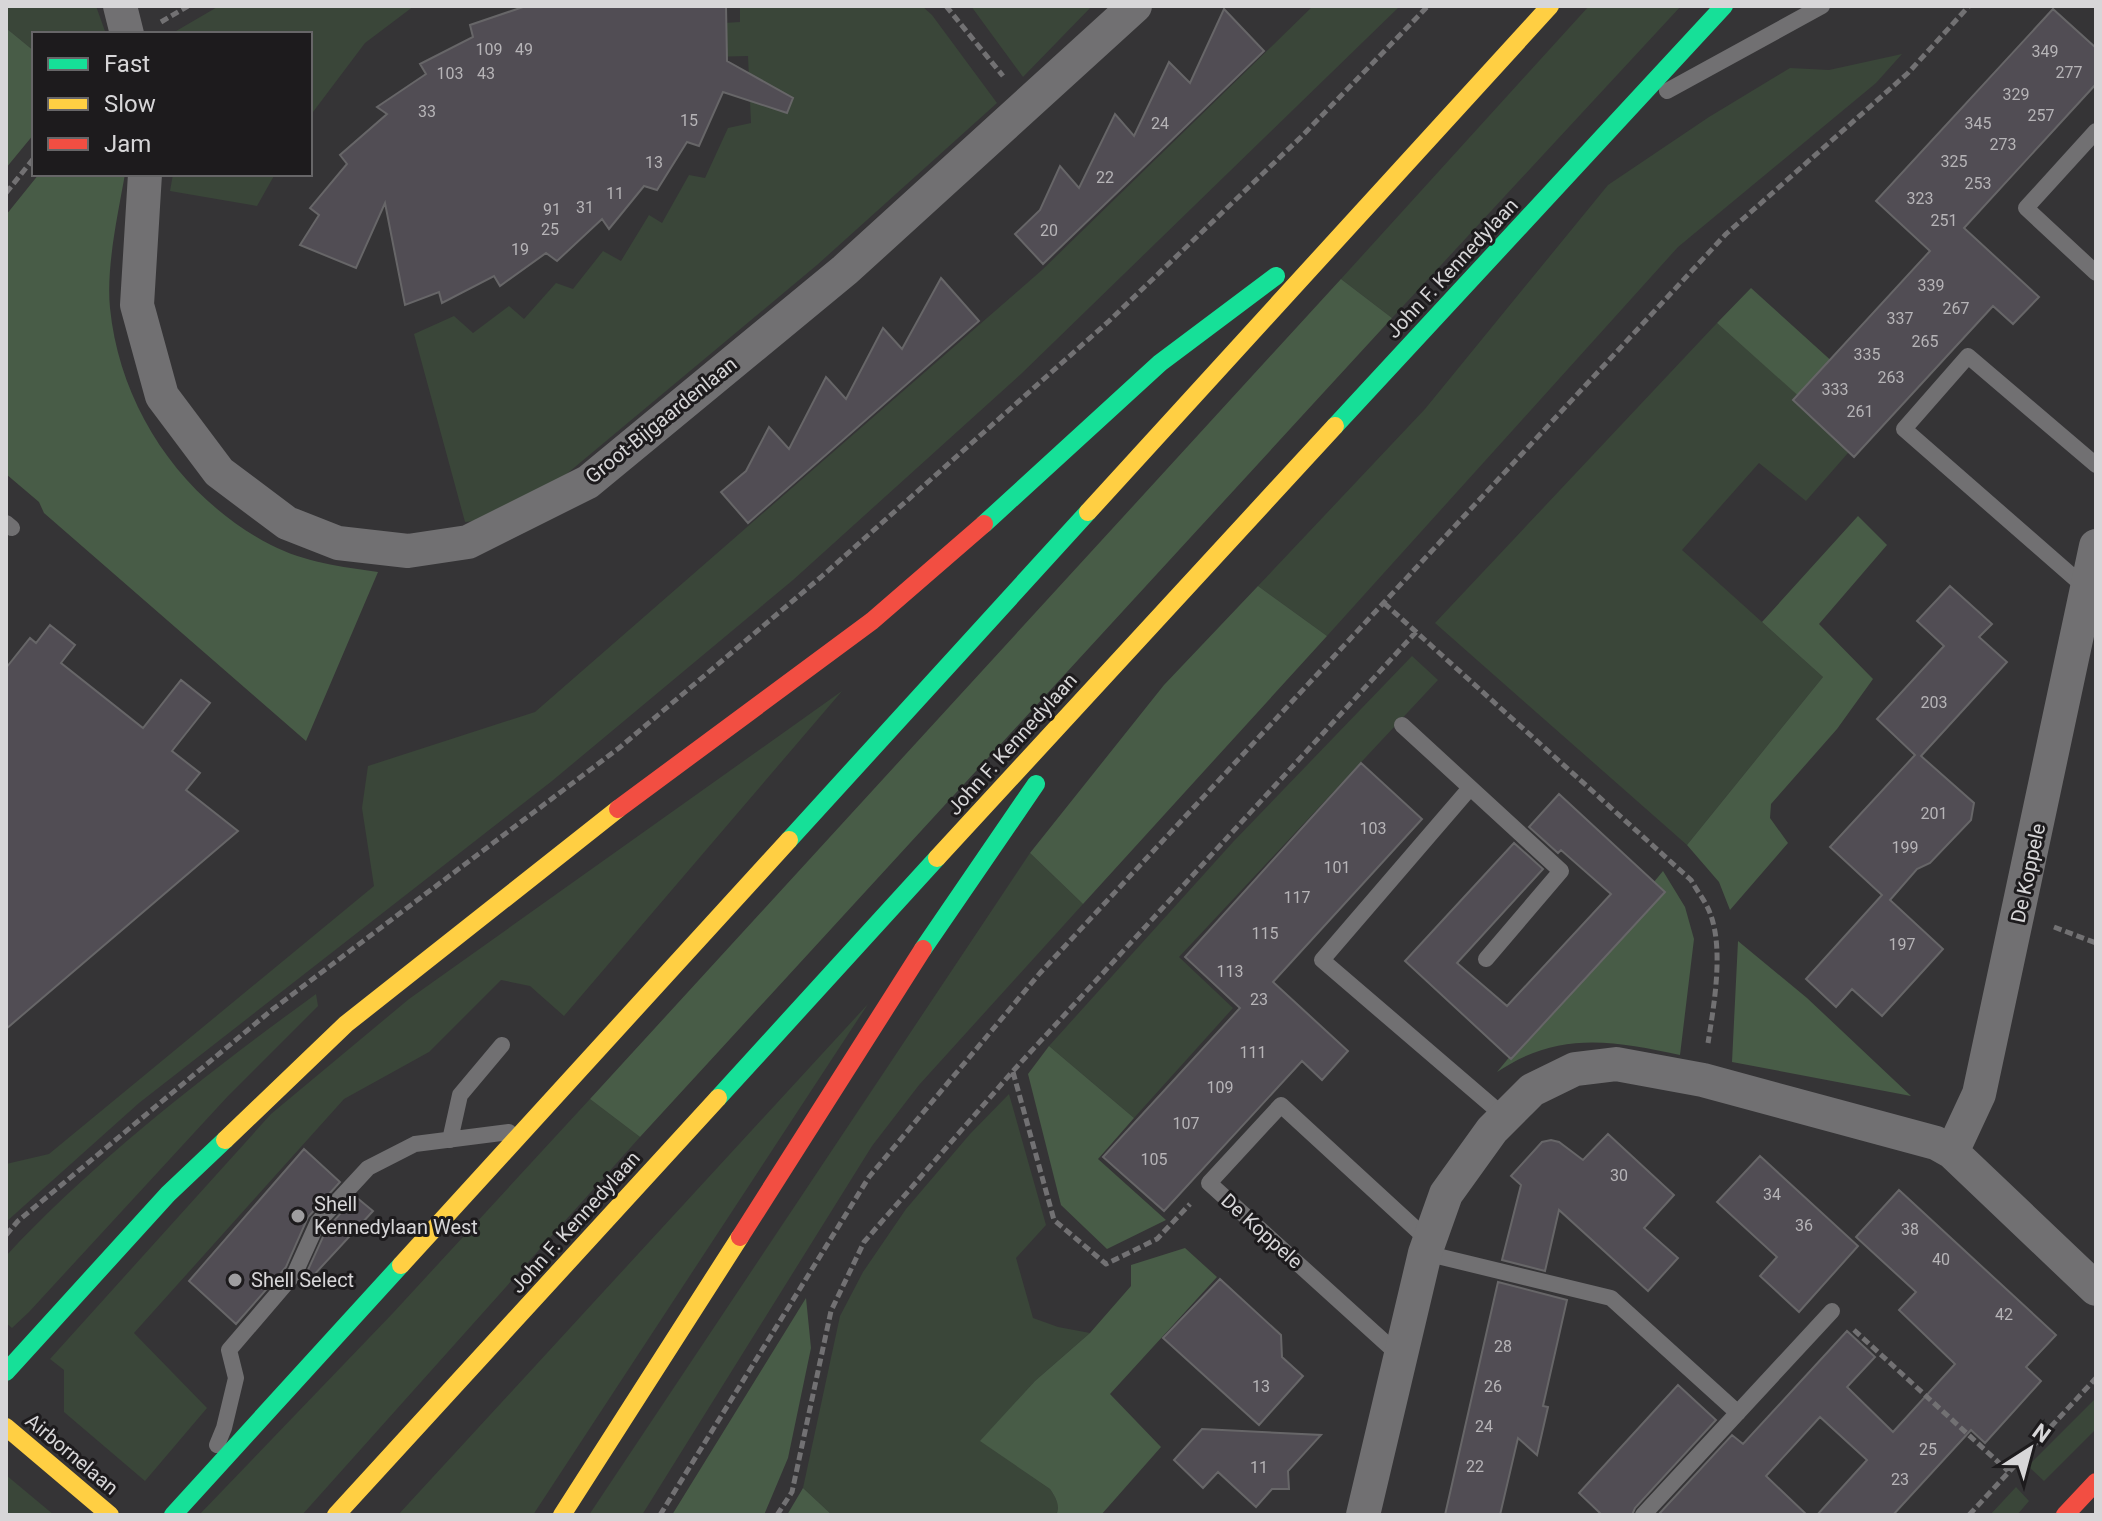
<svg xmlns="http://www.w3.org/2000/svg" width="2102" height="1521" font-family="Roboto,sans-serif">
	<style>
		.green { fill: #3a4639 }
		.forest { fill: #485c47 }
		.building { fill: #514d54; stroke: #676668; stroke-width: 2 }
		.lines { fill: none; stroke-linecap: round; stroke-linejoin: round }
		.path { stroke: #727173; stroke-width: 5; stroke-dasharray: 8 4; stroke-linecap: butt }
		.lane { stroke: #717072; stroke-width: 16 }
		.street { stroke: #717072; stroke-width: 34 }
		.fast { stroke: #16e098; stroke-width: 18 }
		.slow { stroke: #ffcf43; stroke-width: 18 }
		.jam { stroke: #f24e42; stroke-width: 18 }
		.poi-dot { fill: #9e9d9f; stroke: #1d1b1d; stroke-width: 3 }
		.labels { text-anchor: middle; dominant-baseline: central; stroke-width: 6; stroke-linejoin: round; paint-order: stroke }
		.number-label { font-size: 16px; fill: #b6b4b7 }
		.street-label { font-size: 20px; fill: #d7d6d8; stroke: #1d1b1d }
		.poi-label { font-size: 20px; fill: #d7d6d8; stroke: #1d1b1d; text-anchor: start }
	</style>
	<rect width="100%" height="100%" fill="#353436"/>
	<path class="green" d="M 6,6 L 96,6 L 106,34 L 34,34 L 34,51 L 6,28 Z
		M 219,6 L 414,6 L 365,43 L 310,116 L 310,34 L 171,34 Z
		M 740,6 L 922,6 L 932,15 L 997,103 L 817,265 L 539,497 L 476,521 L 465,522 L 414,334 L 454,316 L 473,333 L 509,306 L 524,319 L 556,283 L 573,289 L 603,251 L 621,261 L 649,215 L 662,223 L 689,175 L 705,178 L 728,128 L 751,123 L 748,56 L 709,57 L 707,24 L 740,22 Z
		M 971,6 L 1092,6 L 1023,77 Z
		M 1313,6 L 1400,6 L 1021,374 L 793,580 L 552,781 L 139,1103 L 6,1222 L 6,1164 L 49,1154 L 374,886 L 362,808 L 368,766 L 535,712 L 1042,270 Z
		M 1589,6 L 1681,6 L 1392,318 L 1341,279 Z
		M 1902,54 L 1876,83 L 1678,247 L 1327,636 L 1258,586 L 1425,409 L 1608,185 L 1709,117 L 1790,68 L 1829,70 Z
		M 173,174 L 275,174 L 257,206 L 170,191 Z
		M 1717,323 L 1855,445 L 1806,501 L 1759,463 L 1682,550 L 1823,677 L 1687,845 L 1435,623 Z
		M 1412,656 L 1438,680 L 1179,957 L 1233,1008 L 1134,1118 L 1049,1046 L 1233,842 Z
		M 842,691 L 564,1016 L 530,986 L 501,980 L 429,1052 L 344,1099 L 134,1333 L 207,1408 L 145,1481 L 64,1412 L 64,1370 L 50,1359 L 271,1114 L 409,999 Z
		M 1030,853 L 1083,904 L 919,1085 L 872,1146 L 642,1515 L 589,1515 Z
		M 316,994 L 318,1006 L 228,1096 L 29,1312 L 12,1328 L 6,1323 L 6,1256 C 95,1160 210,1071 316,994 Z
		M 868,1004 L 533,1515 L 398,1515 Z
		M 1009,1094 L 1046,1225 L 1016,1258 L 1033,1318 L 1058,1327 L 1090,1333 L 1035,1381 L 981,1441 L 1050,1489 C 1055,1496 1061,1506 1056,1515 L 832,1515 L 803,1488 L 840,1316 L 863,1272 L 906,1209 L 970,1134 Z
		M 590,1099 L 640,1137 L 302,1515 L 199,1515 L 393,1313 Z
		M 2096,1398 L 2096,1429 L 2044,1481 L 2028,1466 Z
		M 6,1475 L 54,1515 L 6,1515 Z
		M 2016,1487 L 2029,1501 L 2017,1515 L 1990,1515 Z"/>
	<path class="forest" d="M 6,28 L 34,51 L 34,134 L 6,168 Z
		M 39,174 L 125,174 C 118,214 106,267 110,308 C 120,408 182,499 271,545 C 304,562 342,567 378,572 L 306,741 L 44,513 L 39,502 L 6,474 L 6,215 Z
		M 1341,279 L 1392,318 L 640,1137 L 590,1099 Z
		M 1751,288 L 1836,365 L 1803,400 L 1717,323 Z
		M 1858,516 L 1887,545 L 1819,624 L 1873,679 L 1837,729 L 1771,804 L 1770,818 L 1788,843 L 1730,910 L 1719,882 L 1687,845 L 1823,677 L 1762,622 Z
		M 1258,586 L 1327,636 L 1083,904 L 1030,853 L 1164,685 Z
		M 1663,871 L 1685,907 L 1694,939 L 1680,1055 C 1612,1040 1558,1031 1497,1072 Z
		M 1738,941 L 1807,998 L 1911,1096 L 1732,1062 Z
		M 1049,1046 L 1134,1118 L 1098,1159 L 1166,1220 L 1107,1249 L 1061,1205 L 1028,1074 Z
		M 1185,1248 L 1217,1277 L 1110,1394 L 1161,1447 L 1101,1515 L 1056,1515 C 1061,1506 1055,1496 1050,1489 L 980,1441 L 1035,1381 L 1090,1333 L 1131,1286 L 1131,1265 Z
		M 806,1298 L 811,1348 L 788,1458 L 764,1515 L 672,1515 Z
		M 803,1488 L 832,1515 L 787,1515 Z"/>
	<path class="building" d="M 526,6 L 726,6 L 727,61 L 793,98 L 787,113 L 723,92 L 699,146 L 687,142 L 657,190 L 644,186 L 609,229 L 602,219 L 557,261 L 546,253 L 500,286 L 494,276 L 442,303 L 439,292 L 405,305 L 385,203 L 356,268 L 300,245 L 319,215 L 310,208 L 347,164 L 340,155 L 387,114 L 377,107 L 426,74 L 420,64 L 473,37 L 470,25 Z
		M 1224,9 L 1264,51 L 1043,264 L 1015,234 L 1040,210 L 1060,166 L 1079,188 L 1115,114 L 1134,136 L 1169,62 L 1190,83 Z
		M 2053,9 L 2096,48 L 2096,84 L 1964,228 L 2039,297 L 2013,324 L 1993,306 L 1854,457 L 1793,400 L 1930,251 L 1876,201 Z
		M 941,278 L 979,321 L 748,523 L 721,492 L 746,471 L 769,427 L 789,449 L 826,377 L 846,399 L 883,328 L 902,349 Z
		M 1950,586 L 1992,624 L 1979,637 L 2007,662 L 1921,756 L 1974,803 L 1971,820 L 1930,863 L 1917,869 L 1890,900 L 1943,949 L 1882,1016 L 1852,989 L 1836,1007 L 1806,979 L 1882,895 L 1830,847 L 1915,755 L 1877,719 L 1944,646 L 1917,621 Z
		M 50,625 L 75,645 L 61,663 L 143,728 L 181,680 L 210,703 L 172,751 L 200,773 L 186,790 L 238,831 L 6,1029 L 6,668 L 30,638 L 36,643 Z
		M 1361,763 L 1422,819 L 1273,982 L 1348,1051 L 1322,1080 L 1302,1061 L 1164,1211 L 1103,1157 L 1240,1008 L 1185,957 Z
		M 1559,794 L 1665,892 L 1511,1059 L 1405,961 L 1514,843 L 1543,869 L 1457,963 L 1507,1006 L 1611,894 L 1561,850 L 1558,853 L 1529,827 Z
		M 1608,1134 L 1674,1195 L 1644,1228 L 1678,1258 L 1648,1291 L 1559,1210 L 1545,1271 L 1502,1260 L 1521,1185 L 1511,1176 L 1542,1142 L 1551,1140 L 1559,1142 L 1583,1160 Z
		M 304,1149 L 340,1182 L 308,1217 L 286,1267 L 236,1324 L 189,1281 Z
		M 1760,1156 L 1858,1246 L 1799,1312 L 1760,1276 L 1777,1257 L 1717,1202 Z
		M 1899,1190 L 2056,1335 L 2026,1367 L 2041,1381 L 1985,1443 L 1971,1430 L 1893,1515 L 1817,1515 L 1867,1460 L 1820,1417 L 1766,1476 L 1807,1515 L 1658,1515 L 1732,1435 L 1743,1444 L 1847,1331 L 1875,1357 L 1847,1387 L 1893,1432 L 1955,1364 L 1899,1310 L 1916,1292 L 1856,1237 Z
		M 356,1197 L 373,1211 L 312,1277 L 307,1272 L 327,1228 Z
		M 1220,1279 L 1281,1335 L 1282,1357 L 1303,1376 L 1259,1425 L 1163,1338 Z
		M 1498,1282 L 1567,1300 L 1543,1406 L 1548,1407 L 1537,1455 L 1518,1438 L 1500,1515 L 1445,1515 Z
		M 1678,1385 L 1716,1420 L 1635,1508 L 1632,1515 L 1602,1515 L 1579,1493 Z
		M 1202,1429 L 1321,1435 L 1288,1471 L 1289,1489 L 1272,1489 L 1256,1507 L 1218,1472 L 1203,1488 L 1174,1460 Z"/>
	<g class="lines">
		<path class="path" d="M 946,6 L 1003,76
			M 161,22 L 188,6
			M 6,193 L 34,158
			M 1384,603 L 1691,880 C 1697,891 1706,902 1710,913 C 1724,949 1714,1005 1708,1043
			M 2054,927 L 2096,943
			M 1013,1072 L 1054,1220 L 1106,1264 L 1157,1239 L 1190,1204
			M 6,1235 L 18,1221 L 273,1009 L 619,748 L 821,577 L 1109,321 L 1301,137 L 1428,6
			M 1854,1330 L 2008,1471
			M 660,1515 L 869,1177 L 1040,973 L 1726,234 L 1908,73 L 1969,6
			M 777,1515 L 792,1492 L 831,1311 L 864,1242 L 1013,1071 L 1416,632
			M 1969,1515 L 2096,1378"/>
		<path class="lane" d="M 1667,91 L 1822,6
			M 2096,131 L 2026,208 L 2096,273
			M 6,523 L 12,528
			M 2087,589 L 1904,429 L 1968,356 L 2096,465
			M 1402,725 L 1561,871 L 1486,959
			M 1470,788 L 1322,960 L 1505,1117
			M 450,1140 L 460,1095 L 502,1045
			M 1425,1253 L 1611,1298 L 1738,1413
			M 1400,1356 L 1209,1183 L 1281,1105 L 1429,1241
			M 217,1445 L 224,1428 L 236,1378 L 229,1350 L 295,1273 L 318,1222 L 368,1168 L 415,1144 L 509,1132
			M 1643,1515 L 1832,1311"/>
		<path class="street" d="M 120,6 L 127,34
			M 145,174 L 137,305 L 162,396 L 219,472 L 287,523 L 338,543 L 408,551 L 468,542 L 588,482 L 845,270 L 1135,6
			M 1952,1152 L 1979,1094 L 2096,546
			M 1363,1515 L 1425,1253 L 1446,1194 L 1492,1130 L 1532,1090 L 1575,1069 L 1616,1064 L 1703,1080 L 1936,1143 L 1952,1152 L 2096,1289"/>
		<path class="fast" d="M 1335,426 L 1724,6
			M 984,524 L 1160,363 L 1276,276
			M 789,840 L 1088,512
			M 923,949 L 1036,784
			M 718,1098 L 937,858
			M 6,1372 L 168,1194 L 225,1140
			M 173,1515 L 401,1265"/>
		<path class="slow" d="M 1088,512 L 1550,6
			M 937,858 L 1335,426
			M 225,1140 L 346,1024 L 618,809
			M 401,1265 L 789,840
			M 6,1427 L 110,1515
			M 336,1515 L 718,1098
			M 562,1515 L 740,1237"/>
		<path class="jam" d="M 618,809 L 872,621 L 984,524
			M 740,1237 L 923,949
			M 2065,1515 L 2096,1482"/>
	</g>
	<g class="poi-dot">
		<circle cx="298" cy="1216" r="8"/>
		<circle cx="235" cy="1280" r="8"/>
	</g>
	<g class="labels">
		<g class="number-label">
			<text x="489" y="49">109</text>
			<text x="524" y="49">49</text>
			<text x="2045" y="51">349</text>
			<text x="2069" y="72">277</text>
			<text x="450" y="73">103</text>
			<text x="486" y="73">43</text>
			<text x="2016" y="94">329</text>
			<text x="427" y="111">33</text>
			<text x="2041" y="115">257</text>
			<text x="689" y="120">15</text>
			<text x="1160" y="123">24</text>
			<text x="1978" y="123">345</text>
			<text x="2003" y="144">273</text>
			<text x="1954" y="161">325</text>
			<text x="654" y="162">13</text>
			<text x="1105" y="177">22</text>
			<text x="1978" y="183">253</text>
			<text x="615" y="193">11</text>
			<text x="1920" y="198">323</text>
			<text x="585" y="207">31</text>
			<text x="552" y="209">91</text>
			<text x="1944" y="220">251</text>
			<text x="550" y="229">25</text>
			<text x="1049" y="230">20</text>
			<text x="520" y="249">19</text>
			<text x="1931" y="285">339</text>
			<text x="1956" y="308">267</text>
			<text x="1900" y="318">337</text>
			<text x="1925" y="341">265</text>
			<text x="1867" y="354">335</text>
			<text x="1891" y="377">263</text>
			<text x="1835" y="389">333</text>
			<text x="1860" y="411">261</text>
			<text x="1934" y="702">203</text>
			<text x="1934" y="813">201</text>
			<text x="1373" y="828">103</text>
			<text x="1905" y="847">199</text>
			<text x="1337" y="867">101</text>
			<text x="1297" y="897">117</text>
			<text x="1265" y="933">115</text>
			<text x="1902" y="944">197</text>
			<text x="1230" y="971">113</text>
			<text x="1259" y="999">23</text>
			<text x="1253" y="1052">111</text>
			<text x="1220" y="1087">109</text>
			<text x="1186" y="1123">107</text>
			<text x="1154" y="1159">105</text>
			<text x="1619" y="1175">30</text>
			<text x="1772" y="1194">34</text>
			<text x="1804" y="1225">36</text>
			<text x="1910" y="1229">38</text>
			<text x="1941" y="1259">40</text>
			<text x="2004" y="1314">42</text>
			<text x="1503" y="1346">28</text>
			<text x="1261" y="1386">13</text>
			<text x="1493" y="1386">26</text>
			<text x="1484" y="1426">24</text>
			<text x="1928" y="1449">25</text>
			<text x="1475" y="1466">22</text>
			<text x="1259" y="1467">11</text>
			<text x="1900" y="1479">23</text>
		</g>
		<g class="street-label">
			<text transform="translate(1452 268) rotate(-47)">John F. Kennedylaan</text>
			<text transform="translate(661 420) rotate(-39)">Groot-Bijgaardenlaan</text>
			<text transform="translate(1012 744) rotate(-48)">John F. Kennedylaan</text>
			<text transform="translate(2028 873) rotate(-78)">De Koppele</text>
			<text transform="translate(575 1222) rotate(-48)">John F. Kennedylaan</text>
			<text transform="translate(1262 1231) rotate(42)">De Koppele</text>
			<text transform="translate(72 1454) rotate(40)">Airbornelaan</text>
		</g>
		<g class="poi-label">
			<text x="314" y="1204">Shell<tspan x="314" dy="23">Kennedylaan West</tspan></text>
			<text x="251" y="1280">Shell Select</text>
		</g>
	</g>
	<rect width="2102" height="1521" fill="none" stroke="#d7d6d8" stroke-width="16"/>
	<rect x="32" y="32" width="280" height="144" fill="#1d1b1d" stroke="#676668" stroke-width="2"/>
	<rect x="48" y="58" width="40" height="12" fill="#16e098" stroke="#676668" stroke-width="2"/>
	<text x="104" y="72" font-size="24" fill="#d7d6d8">Fast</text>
	<rect x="48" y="98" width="40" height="12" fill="#ffcf43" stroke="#676668" stroke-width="2"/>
	<text x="104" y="112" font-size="24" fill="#d7d6d8">Slow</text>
	<rect x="48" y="138" width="40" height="12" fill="#f24e42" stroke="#676668" stroke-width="2"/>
	<text x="104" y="152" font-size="24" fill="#d7d6d8">Jam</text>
	<g transform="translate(2030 1449) rotate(36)" stroke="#1d1b1d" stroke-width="6" paint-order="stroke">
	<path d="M0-6L14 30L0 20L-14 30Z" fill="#d7d6d8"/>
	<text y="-12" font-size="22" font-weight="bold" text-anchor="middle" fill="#d7d6d8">N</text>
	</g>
</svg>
